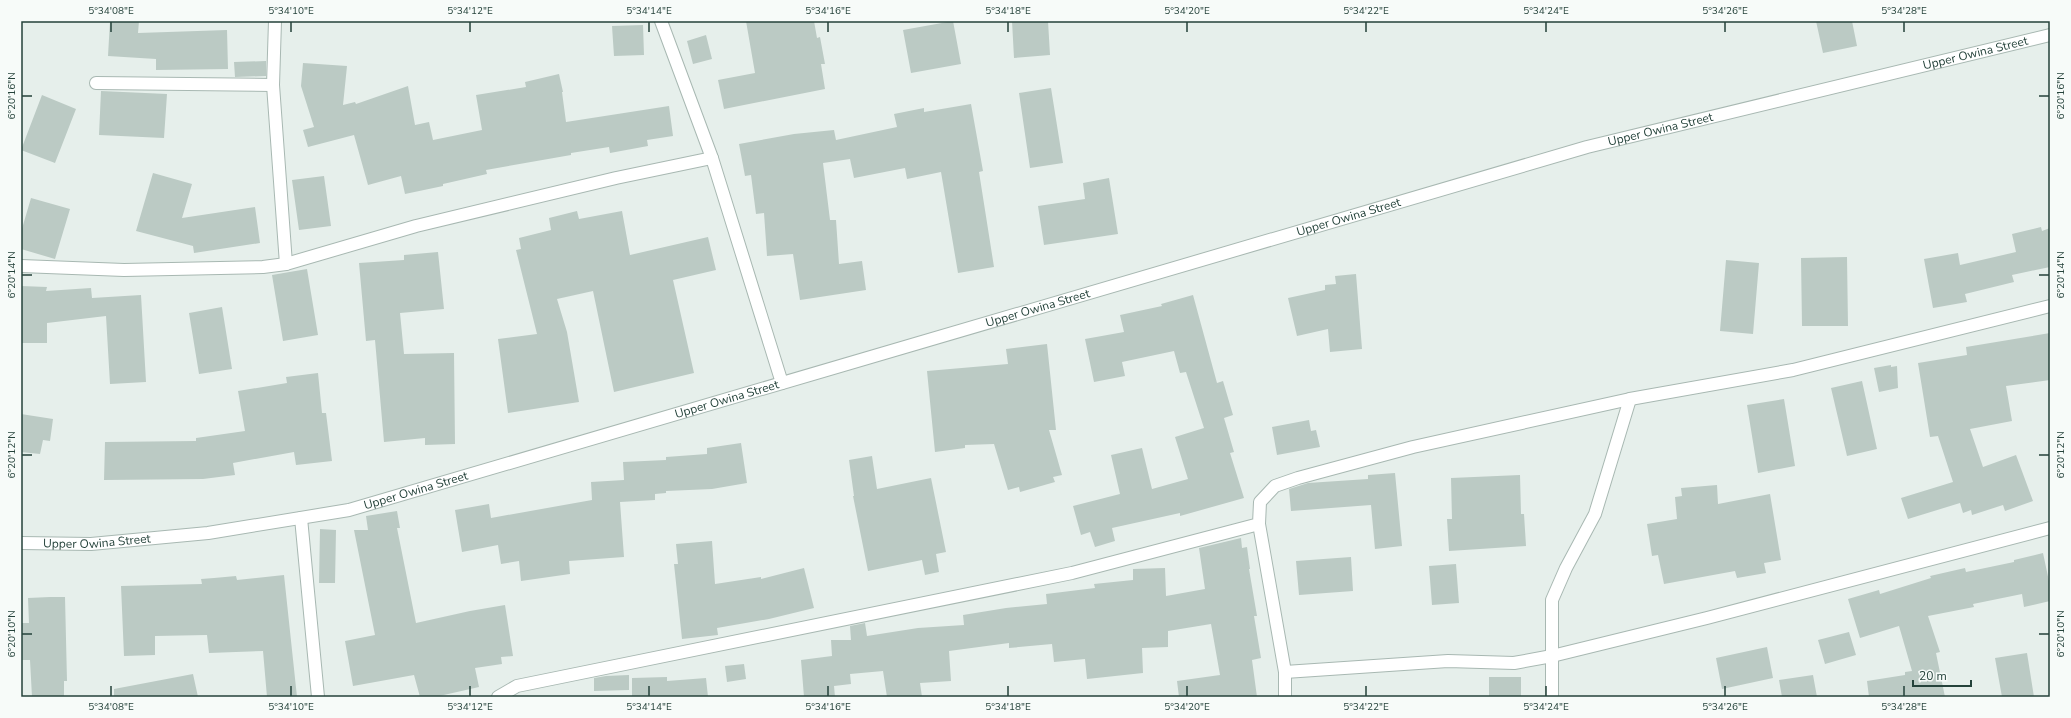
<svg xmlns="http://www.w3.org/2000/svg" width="2071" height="718" font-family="'Nunito Sans',sans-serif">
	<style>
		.building { fill: #bbcac4 }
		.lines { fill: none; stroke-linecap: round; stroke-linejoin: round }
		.street-casing { stroke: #a8b8b2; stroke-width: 14 }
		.street { stroke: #fff; stroke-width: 12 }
		.ticks { fill: none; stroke: #24423a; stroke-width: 1.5 }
		.labels { text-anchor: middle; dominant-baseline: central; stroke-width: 3.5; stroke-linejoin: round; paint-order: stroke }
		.street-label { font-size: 12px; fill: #24423a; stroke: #f7fbf9 }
		.neatline { fill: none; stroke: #24423a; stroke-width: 1.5 }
		.ticks-label { font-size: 10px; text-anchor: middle; fill: #24423a }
	</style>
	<rect width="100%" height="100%" fill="#e6efeb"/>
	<path class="building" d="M 110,21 L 139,21 L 138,33 L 227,30 L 228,69 L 156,70 L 156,59 L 108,56 Z
		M 746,21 L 814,21 L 817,38 L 820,37 L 825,64 L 821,64 L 825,89 L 724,109 L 718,80 L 755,73 Z
		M 953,21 L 961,64 L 911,73 L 903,30 Z
		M 1012,21 L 1048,21 L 1050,55 L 1014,58 Z
		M 1816,21 L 1852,21 L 1857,46 L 1823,53 Z
		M 643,25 L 644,55 L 614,56 L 612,26 Z
		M 706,35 L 712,59 L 693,64 L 687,41 Z
		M 266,61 L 266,76 L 235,77 L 234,62 Z
		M 303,63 L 347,66 L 343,105 L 355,102 L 356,104 L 408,86 L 415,125 L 429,122 L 433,140 L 482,130 L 476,95 L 526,87 L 525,82 L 559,74 L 563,92 L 562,92 L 566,122 L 669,106 L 673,136 L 647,140 L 648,146 L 610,153 L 609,147 L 571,153 L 571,155 L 486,170 L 487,174 L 443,184 L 443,186 L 405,194 L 401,176 L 368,185 L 354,135 L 308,147 L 303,130 L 314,127 L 301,86 Z
		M 1051,88 L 1063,163 L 1030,168 L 1019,93 Z
		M 101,91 L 167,94 L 164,138 L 99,135 Z
		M 42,95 L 76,109 L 55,163 L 21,150 Z
		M 971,104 L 983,171 L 979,172 L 994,267 L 958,273 L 941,172 L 907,179 L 905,168 L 854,178 L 850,159 L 823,163 L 830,220 L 836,220 L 839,264 L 862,261 L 866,290 L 800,300 L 793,254 L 767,256 L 764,213 L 756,214 L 751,175 L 745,176 L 739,144 L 794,134 L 834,130 L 836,140 L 897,127 L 894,114 L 924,108 L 924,112 Z
		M 153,173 L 192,184 L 182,218 L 255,207 L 260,243 L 194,253 L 193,246 L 136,231 Z
		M 324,176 L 331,226 L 299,230 L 292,180 Z
		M 1109,178 L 1118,234 L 1044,245 L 1038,206 L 1085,199 L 1083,183 Z
		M 31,198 L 70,209 L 55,259 L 21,249 L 21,232 Z
		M 577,211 L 579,219 L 622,211 L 630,255 L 708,237 L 716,270 L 673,280 L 694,373 L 614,392 L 593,291 L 557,299 L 567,332 L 579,402 L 508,413 L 498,339 L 537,334 L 516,250 L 521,249 L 519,238 L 551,230 L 549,218 Z
		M 2041,227 L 2042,231 L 2050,228 L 2050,267 L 2012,275 L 2014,282 L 1965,294 L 1967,302 L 1933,308 L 1924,259 L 1958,253 L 1960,265 L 2016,252 L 2012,234 Z
		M 438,252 L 444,309 L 400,313 L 404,354 L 454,353 L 455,444 L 425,445 L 425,438 L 384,442 L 375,340 L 366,341 L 359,263 L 404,260 L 404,255 Z
		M 1847,257 L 1848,326 L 1802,326 L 1801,258 Z
		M 1726,260 L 1759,263 L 1753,334 L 1720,331 Z
		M 307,269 L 318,335 L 283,341 L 272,275 Z
		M 1356,274 L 1362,349 L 1330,352 L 1328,329 L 1297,336 L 1288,298 L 1325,290 L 1325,285 L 1336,284 L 1335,276 Z
		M 21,286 L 47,287 L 46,291 L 91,288 L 92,298 L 141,295 L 146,382 L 110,384 L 106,316 L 47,323 L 47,343 L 21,343 Z
		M 1193,295 L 1217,383 L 1223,381 L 1233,415 L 1224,418 L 1234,452 L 1230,453 L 1244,498 L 1180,516 L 1180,513 L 1112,528 L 1115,541 L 1095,547 L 1090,532 L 1081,535 L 1073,506 L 1120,494 L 1111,455 L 1142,448 L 1152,489 L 1188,479 L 1175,437 L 1204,428 L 1186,372 L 1180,373 L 1174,351 L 1122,362 L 1125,376 L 1094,382 L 1085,339 L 1124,332 L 1120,315 L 1162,306 L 1161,304 Z
		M 222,307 L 232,369 L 199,374 L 189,313 Z
		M 2050,333 L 2050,380 L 2006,386 L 2012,421 L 1970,429 L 1983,467 L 2016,455 L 2033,501 L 2005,511 L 2003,505 L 1972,515 L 1971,510 L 1963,513 L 1960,503 L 1908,519 L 1901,498 L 1953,482 L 1938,436 L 1930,437 L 1918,363 L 1967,355 L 1966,347 Z
		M 1047,344 L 1056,430 L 1049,430 L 1062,475 L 1053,477 L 1055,482 L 1020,492 L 1019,487 L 1008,490 L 994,444 L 965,445 L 965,448 L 935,452 L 927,371 L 1008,364 L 1006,349 Z
		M 1891,365 L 1891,367 L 1897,366 L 1898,388 L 1879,392 L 1874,368 Z
		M 318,373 L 322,413 L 326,413 L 332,461 L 296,465 L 294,452 L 233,463 L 235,475 L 203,479 L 104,480 L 105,442 L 196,441 L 196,438 L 245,431 L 238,391 L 287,383 L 286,377 Z
		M 1862,381 L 1877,449 L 1847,456 L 1831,388 Z
		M 1784,399 L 1795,466 L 1758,473 L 1747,405 Z
		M 21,414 L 53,419 L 50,441 L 43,440 L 40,454 L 21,452 Z
		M 1309,420 L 1311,431 L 1316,430 L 1320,447 L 1277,455 L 1272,427 Z
		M 741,443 L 747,483 L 712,489 L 666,491 L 666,493 L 655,494 L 655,500 L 620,502 L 624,557 L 569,561 L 570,574 L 521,581 L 519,561 L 501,564 L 498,545 L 462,552 L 455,510 L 489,504 L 491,518 L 592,500 L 591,482 L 624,480 L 623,462 L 666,460 L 666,457 L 707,454 L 707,448 Z
		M 872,456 L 877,489 L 931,478 L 946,552 L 936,554 L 939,572 L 925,575 L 922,560 L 868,571 L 853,496 L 854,496 L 849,460 Z
		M 1395,473 L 1402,546 L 1375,549 L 1371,505 L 1291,511 L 1289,489 L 1308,483 L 1368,479 L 1368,475 Z
		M 1520,475 L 1521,514 L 1524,514 L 1526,546 L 1449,551 L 1447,519 L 1452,519 L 1451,478 Z
		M 1717,485 L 1718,504 L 1770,494 L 1781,560 L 1764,563 L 1766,573 L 1737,578 L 1735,571 L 1664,584 L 1658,555 L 1652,556 L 1647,524 L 1677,519 L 1675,497 L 1682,496 L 1681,488 Z
		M 397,511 L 400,528 L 397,528 L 416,623 L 470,611 L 505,605 L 513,656 L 501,657 L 502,664 L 475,668 L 479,687 L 435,697 L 420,697 L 414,675 L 353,686 L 345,641 L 375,635 L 354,530 L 368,530 L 366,516 Z
		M 320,529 L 336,530 L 335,583 L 319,583 Z
		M 1241,538 L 1242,548 L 1247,547 L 1250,569 L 1249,569 L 1257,616 L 1254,616 L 1261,658 L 1252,660 L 1257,697 L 1179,697 L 1177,681 L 1220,675 L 1211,624 L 1168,631 L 1168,647 L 1142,648 L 1143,673 L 1087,679 L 1085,659 L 1054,662 L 1052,644 L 1009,648 L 1009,643 L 949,651 L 951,681 L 920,683 L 922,697 L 887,697 L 883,671 L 850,674 L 851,684 L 834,686 L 835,697 L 804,697 L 801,660 L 832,656 L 831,640 L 851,640 L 850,626 L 865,623 L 867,636 L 918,628 L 964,625 L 963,615 L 1006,608 L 1047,604 L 1046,594 L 1095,588 L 1094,584 L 1133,580 L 1133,569 L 1165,568 L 1166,596 L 1205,589 L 1199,548 Z
		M 712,541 L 715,584 L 761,577 L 761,579 L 804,568 L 814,608 L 769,619 L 717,628 L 718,635 L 682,639 L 674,564 L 678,564 L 676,544 Z
		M 2043,553 L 2050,586 L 2050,601 L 2024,607 L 2022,594 L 1973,604 L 1974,607 L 1928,616 L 1940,652 L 1936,653 L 1945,697 L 1869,697 L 1867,681 L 1905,675 L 1905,672 L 1912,671 L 1899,626 L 1860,638 L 1848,599 L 1879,590 L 1880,594 L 1931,578 L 1930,576 L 1965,568 L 1966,572 L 2014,562 L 2014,560 Z
		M 1351,557 L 1353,591 L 1299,595 L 1296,561 Z
		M 1456,564 L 1459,603 L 1432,605 L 1429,566 Z
		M 284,575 L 297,697 L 267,697 L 263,651 L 209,653 L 207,635 L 155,636 L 155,655 L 124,656 L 121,586 L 202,584 L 201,579 L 214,578 L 236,576 L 237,580 Z
		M 50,597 L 65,597 L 67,681 L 64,681 L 64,697 L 32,697 L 30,660 L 22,660 L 21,623 L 29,623 L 28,598 Z
		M 1849,632 L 1856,655 L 1825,664 L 1818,640 Z
		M 1767,647 L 1773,678 L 1722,689 L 1716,658 Z
		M 2027,653 L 2034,697 L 2002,697 L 1995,658 Z
		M 744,664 L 746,679 L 727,682 L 725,666 Z
		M 193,674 L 198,697 L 114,697 L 114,689 Z
		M 629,675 L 629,690 L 594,691 L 594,678 L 606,676 Z
		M 1813,675 L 1817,697 L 1782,697 L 1779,680 Z
		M 667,677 L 667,681 L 706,678 L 708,697 L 632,697 L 632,678 Z
		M 1489,677 L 1521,677 L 1521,697 L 1489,697 Z"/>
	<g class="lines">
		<defs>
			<g id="street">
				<path d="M 275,21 L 273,85 L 286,264"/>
				<path d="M 661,21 L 712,158 L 782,383"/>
				<path d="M 96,83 L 273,85"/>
				<path d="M 21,266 L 124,270 L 263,267 L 286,264 L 416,226 L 616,178 L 712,158"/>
				<path d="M 301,518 L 318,697"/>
				<path d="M 1259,524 L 1285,672 L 1285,697"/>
				<path id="s1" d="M 21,543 L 91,544 L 208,533 L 349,510 L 1587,147 L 2050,35"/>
				<path d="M 1285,672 L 1448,661 L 1514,663 L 1552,656 L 1707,618 L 2050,528"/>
				<path d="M 498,697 L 517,686 L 1072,573 L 1259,524 L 1260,502 L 1275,486 L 1298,478 L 1413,447 L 1630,399 L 1793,370 L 2050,306"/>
				<path d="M 1552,697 L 1552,600 L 1566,568 L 1595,514 L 1630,399"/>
			</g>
		</defs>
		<use href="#street" class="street-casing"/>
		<use href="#street" class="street"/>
	</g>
	<path class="ticks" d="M 111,22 L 111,32M 291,22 L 291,32M 470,22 L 470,32M 649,22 L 649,32M 828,22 L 828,32M 1008,22 L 1008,32M 1187,22 L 1187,32M 1366,22 L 1366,32M 1546,22 L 1546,32M 1725,22 L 1725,32M 1904,22 L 1904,32M 22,96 L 32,96M 2039,96 L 2049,96M 22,275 L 32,275M 2039,275 L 2049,275M 22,455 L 32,455M 2039,455 L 2049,455M 22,634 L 32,634M 2039,634 L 2049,634M 111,686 L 111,696M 291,686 L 291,696M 470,686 L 470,696M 649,686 L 649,696M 828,686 L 828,696M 1008,686 L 1008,696M 1187,686 L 1187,696M 1366,686 L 1366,696M 1546,686 L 1546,696M 1725,686 L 1725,696M 1904,686 L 1904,696"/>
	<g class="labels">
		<g class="street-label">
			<text stroke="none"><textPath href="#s1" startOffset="2020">Upper Owina Street</textPath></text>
			<text stroke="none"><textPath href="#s1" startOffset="1696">Upper Owina Street</textPath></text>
			<text stroke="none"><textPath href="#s1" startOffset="1372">Upper Owina Street</textPath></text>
			<text stroke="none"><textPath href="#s1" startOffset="1048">Upper Owina Street</textPath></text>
			<text stroke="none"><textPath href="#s1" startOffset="724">Upper Owina Street</textPath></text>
			<text stroke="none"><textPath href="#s1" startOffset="400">Upper Owina Street</textPath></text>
			<text stroke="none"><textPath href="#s1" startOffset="76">Upper Owina Street</textPath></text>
		</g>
	</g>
	<rect width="2071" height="718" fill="none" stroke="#f7fbf9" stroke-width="44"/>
	<path d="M1913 680v6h58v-6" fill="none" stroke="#24423a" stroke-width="2"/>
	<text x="1919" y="680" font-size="12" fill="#24423a" stroke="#f7fbf9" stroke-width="3" paint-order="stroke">20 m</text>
	<rect x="22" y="22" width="2027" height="674" class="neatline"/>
	<g class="ticks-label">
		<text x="111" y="14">5°34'08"E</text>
		<text x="291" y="14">5°34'10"E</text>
		<text x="470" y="14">5°34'12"E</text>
		<text x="649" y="14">5°34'14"E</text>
		<text x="828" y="14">5°34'16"E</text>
		<text x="1008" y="14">5°34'18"E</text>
		<text x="1187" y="14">5°34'20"E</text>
		<text x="1366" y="14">5°34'22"E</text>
		<text x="1546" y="14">5°34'24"E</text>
		<text x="1725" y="14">5°34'26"E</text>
		<text x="1904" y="14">5°34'28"E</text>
		<text transform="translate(11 96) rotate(-90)" y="4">6°20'16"N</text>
		<text transform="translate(2060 96) rotate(-90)" y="4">6°20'16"N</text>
		<text transform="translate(11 275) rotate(-90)" y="4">6°20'14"N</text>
		<text transform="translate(2060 275) rotate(-90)" y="4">6°20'14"N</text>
		<text transform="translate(11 455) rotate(-90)" y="4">6°20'12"N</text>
		<text transform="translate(2060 455) rotate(-90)" y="4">6°20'12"N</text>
		<text transform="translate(11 634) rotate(-90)" y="4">6°20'10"N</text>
		<text transform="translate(2060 634) rotate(-90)" y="4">6°20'10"N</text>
		<text x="111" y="710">5°34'08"E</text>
		<text x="291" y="710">5°34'10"E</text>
		<text x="470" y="710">5°34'12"E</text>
		<text x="649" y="710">5°34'14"E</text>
		<text x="828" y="710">5°34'16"E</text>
		<text x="1008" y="710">5°34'18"E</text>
		<text x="1187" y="710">5°34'20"E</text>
		<text x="1366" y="710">5°34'22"E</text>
		<text x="1546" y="710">5°34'24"E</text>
		<text x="1725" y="710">5°34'26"E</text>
		<text x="1904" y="710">5°34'28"E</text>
	</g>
</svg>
